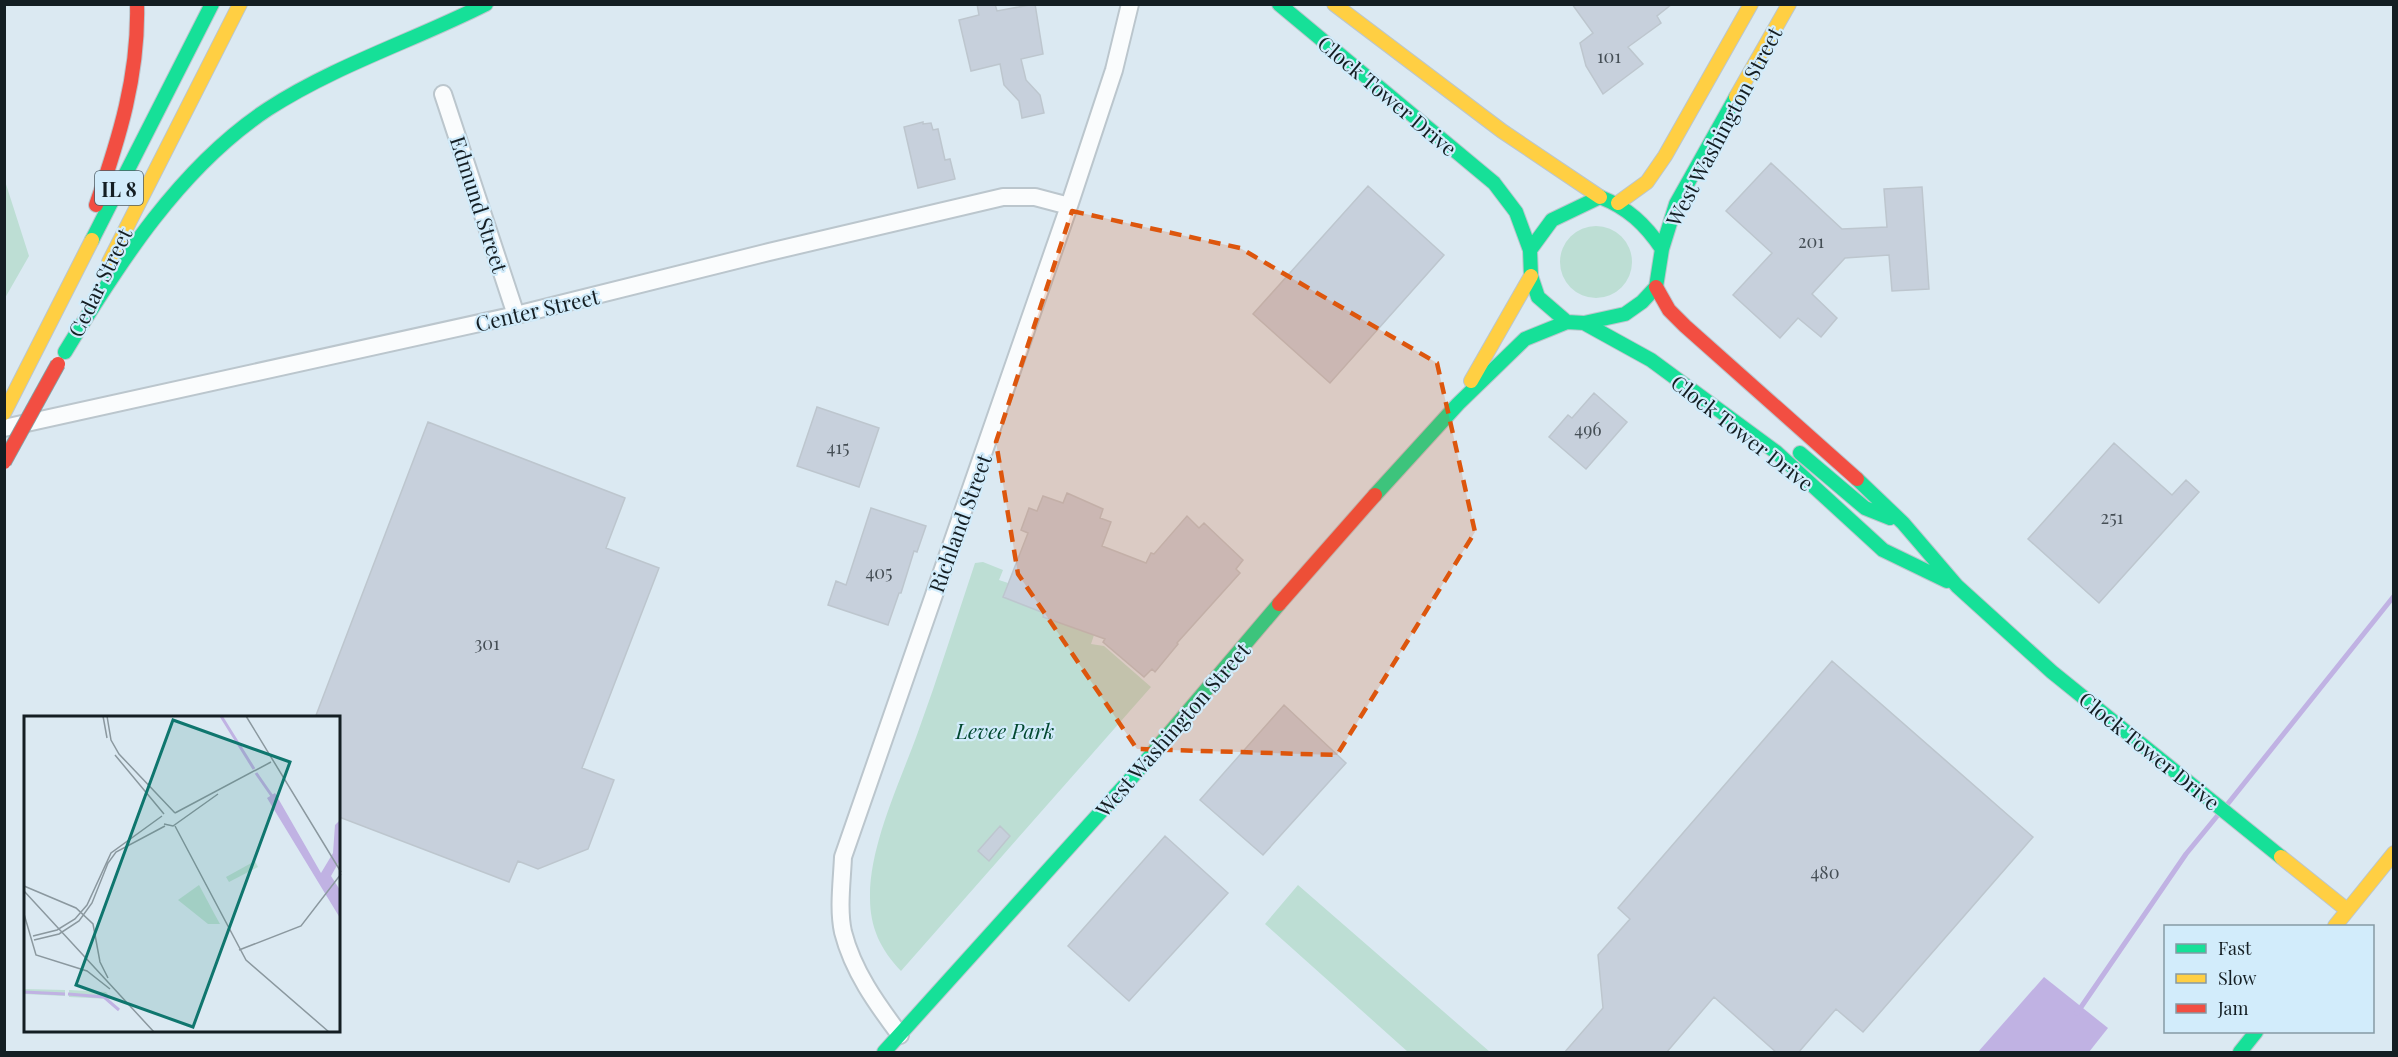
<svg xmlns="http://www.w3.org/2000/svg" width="2398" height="1057" font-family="'Playfair Display',serif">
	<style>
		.green { fill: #bdded4 }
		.water { fill: #c0b2e3 }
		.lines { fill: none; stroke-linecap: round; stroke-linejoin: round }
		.stream { stroke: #c0b2e3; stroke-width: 5 }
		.building { fill: #c7d0dc; stroke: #bdc6ce; stroke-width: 1.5 }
		.street-casing { stroke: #bbc6cd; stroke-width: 20 }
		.fast-casing { stroke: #bbc6cd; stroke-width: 16 }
		.slow-casing { stroke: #bbc6cd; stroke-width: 16 }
		.jam-casing { stroke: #bbc6cd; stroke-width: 16 }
		.street { stroke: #fafcfd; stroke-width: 16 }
		.fast { stroke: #16e098; stroke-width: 14 }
		.slow { stroke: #ffcf43; stroke-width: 14 }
		.jam { stroke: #f24e42; stroke-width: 14 }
		.jam-bridge-casing { stroke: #869ea3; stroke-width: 16; stroke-linecap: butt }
		.jam-bridge { stroke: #f24e42; stroke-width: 14 }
		.marked { fill: #dd560d; fill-opacity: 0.2; stroke: #dd560d; stroke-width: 4.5; stroke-dasharray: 12 8; stroke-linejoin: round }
		.labels { text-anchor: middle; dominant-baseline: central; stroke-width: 4.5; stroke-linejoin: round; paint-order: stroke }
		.number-label { font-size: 18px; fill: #454e55 }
		.shield { fill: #d2ecfb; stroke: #4d5c64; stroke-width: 1.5 }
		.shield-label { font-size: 20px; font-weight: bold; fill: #141e23 }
		.street-label { font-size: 21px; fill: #141e23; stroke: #d2ecfb }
		.park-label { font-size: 21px; font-style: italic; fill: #024830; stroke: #d2ecfb }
		.inset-river { fill: none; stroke: #c0b2e3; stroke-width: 3 }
		.inset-road { fill: none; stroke: #8b989f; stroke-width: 1.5 }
		.view { fill: #0f766e; fill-opacity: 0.15; stroke: #0f766e; stroke-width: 3 }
		.inset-edge { fill: none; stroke: #141e23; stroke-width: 3 }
	</style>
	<rect width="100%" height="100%" fill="#dbe9f2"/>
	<path class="green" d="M 4,178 L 29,256 L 5,298 L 4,298 Z
		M1560 262a36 36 0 1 1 72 0a36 36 0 1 1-72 0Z
		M 983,562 L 1003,570 L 999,580 L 1008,583 L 1003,597 L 1044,613 L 1043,617 L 1094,635 L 1091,644 L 1104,646 L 1151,687 L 901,971 C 881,950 870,928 870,898 C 869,846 900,782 918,732 C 938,677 956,620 975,563 Z
		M 1298,885 L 1490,1052 L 1408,1052 L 1265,924 Z"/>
	<path class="water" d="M 2044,977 L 2108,1028 L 2089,1052 L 1978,1052 Z"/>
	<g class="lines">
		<path class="stream" d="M 2226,806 L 2394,596
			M 2077,1013 L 2186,854 L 2218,815"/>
	</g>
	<path class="building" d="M 977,4 L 995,4 L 997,11 L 1035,4 L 1043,54 L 1021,59 L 1026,80 L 1040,95 L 1044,113 L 1022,118 L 1019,101 L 1004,85 L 1000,64 L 971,71 L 959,20 L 979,15 Z
		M 1572,4 L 1672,4 L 1657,16 L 1661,23 L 1628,47 L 1643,64 L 1603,94 L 1586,66 L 1580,43 L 1593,33 Z
		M 923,122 L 923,124 L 931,123 L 933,130 L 938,129 L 945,160 L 950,159 L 955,179 L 918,188 L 904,127 Z
		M 1771,163 L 1842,229 L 1887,227 L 1884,189 L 1922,187 L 1929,289 L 1892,291 L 1889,255 L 1845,258 L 1812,294 L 1837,318 L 1821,337 L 1798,318 L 1780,338 L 1733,295 L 1772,253 L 1726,211 Z
		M 1368,186 L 1444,255 L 1330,383 L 1253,314 Z
		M 1594,393 L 1627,422 L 1586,469 L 1549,437 L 1568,415 L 1572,418 Z
		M 817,407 L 879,428 L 859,487 L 797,466 Z
		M 428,422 L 625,498 L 606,548 L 659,568 L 582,768 L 614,780 L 588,849 L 538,869 L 518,861 L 509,882 L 339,817 L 339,718 L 315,718 Z
		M 2114,443 L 2172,495 L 2186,480 L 2199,492 L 2099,603 L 2028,539 Z
		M 1067,493 L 1103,509 L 1100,518 L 1111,522 L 1102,546 L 1146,563 L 1151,553 L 1154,554 L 1187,516 L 1199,528 L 1204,523 L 1243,560 L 1236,569 L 1240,573 L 1177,643 L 1178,644 L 1155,672 L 1152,669 L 1144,677 L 1103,642 L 1105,639 L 1043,617 L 1044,613 L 1003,597 L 1028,533 L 1021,530 L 1029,508 L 1037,511 L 1043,496 L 1063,503 Z
		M 871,508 L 926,526 L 917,552 L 914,551 L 901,593 L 899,593 L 888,625 L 828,605 L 836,581 L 846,585 Z
		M 1832,661 L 2033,837 L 1863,1032 L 1836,1009 L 1798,1053 L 1777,1053 L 1714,997 L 1666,1053 L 1564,1053 L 1603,1008 L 1598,955 L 1630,919 L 1618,908 Z
		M 1284,705 L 1346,763 L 1263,855 L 1200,800 Z
		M 1000,826 L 1010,836 L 989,861 L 978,851 Z
		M 1165,836 L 1228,893 L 1129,1001 L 1068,946 Z"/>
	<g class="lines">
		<defs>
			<path id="street" d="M 443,94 L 516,315
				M 4,428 L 516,315 L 769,252 L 1003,197 L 1035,197 L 1069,206
				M 900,1035 C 876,1003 853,971 843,932 C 838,909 842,881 843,857 L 1069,206 L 1114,70 L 1130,4"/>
			<path id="fast" d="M 1279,4 L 1494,183 L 1516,212 L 1530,250
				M 92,240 L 212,4
				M 1662,249 C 1645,224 1628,208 1600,197 L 1552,220 L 1530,250 L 1531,276 L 1538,297 L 1567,322 L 1584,323 L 1625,314 L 1642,302 L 1656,287 L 1662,249 L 1676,204 L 1736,97
				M 1584,323 L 1651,360 L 1776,452 L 1883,550 L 1947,581
				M 65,352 C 119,263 180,167 268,109 C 336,65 415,40 486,4
				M 1800,453 L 1865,508 L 1890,518
				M 1857,479 L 1903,523 L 1957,586 L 2052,672 L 2281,857
				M 1375,495 L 1458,404 L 1525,339 L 1567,322
				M 884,1052 L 1134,775 L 1279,604
				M 2240,1052 L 2256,1032"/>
			<path id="slow" d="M 1334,4 L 1502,131 L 1600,197
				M 1736,97 L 1789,4
				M 1618,203 L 1647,182 L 1665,156 L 1751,4
				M 109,262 L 240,4
				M 1471,381 L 1531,276
				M 4,413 L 92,240
				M 2281,857 L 2347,910
				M 2335,926 L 2394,853"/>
			<path id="jam" d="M 96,205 C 119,139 139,75 137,4
				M 1656,287 L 1669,310 L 1685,326 L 1857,479
				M 1279,604 L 1375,495"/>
		</defs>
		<use href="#street" class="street-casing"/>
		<use href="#fast" class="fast-casing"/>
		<use href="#slow" class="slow-casing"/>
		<use href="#jam" class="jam-casing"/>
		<use href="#street" class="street"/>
		<use href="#fast" class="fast"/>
		<use href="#slow" class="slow"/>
		<use href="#jam" class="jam"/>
		<defs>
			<path id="jam-bridge" d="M 4,462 L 58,364"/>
		</defs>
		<use href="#jam-bridge" class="jam-bridge-casing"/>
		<use href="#jam-bridge" class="jam-bridge"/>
	</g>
	<path class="marked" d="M 1072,211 L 1240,248 L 1437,363 L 1475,532 L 1337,755 L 1137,749 L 1018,574 L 996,442 Z"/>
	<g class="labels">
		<g class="number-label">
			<text x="1609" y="56">101</text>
			<text x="1811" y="241">201</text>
			<text x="1588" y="429">496</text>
			<text x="838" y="447">415</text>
			<text x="2112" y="517">251</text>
			<text x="879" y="572">405</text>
			<text x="487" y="643">301</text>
			<text x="1825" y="872">480</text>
		</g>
		<rect class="shield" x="95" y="171" width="48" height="34" rx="4.5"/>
		<g class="shield-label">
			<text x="119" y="188">IL 8</text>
		</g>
		<g class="street-label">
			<text transform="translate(1388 95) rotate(40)">Clock Tower Drive</text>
			<text transform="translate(1723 126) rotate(-62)">West Washington Street</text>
			<text transform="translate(480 204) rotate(72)">Edmund Street</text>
			<text transform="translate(99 282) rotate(-64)">Cedar Street</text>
			<text transform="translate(537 309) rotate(-13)">Center Street</text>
			<text transform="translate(1743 432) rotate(38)">Clock Tower Drive</text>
			<text transform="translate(959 523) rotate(-70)">Richland Street</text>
			<text transform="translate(1172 729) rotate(-49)">West Washington Street</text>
			<text transform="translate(2150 750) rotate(39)">Clock Tower Drive</text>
		</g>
		<g class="park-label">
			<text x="1005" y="730">Levee Park</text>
		</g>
	</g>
	<g transform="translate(24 716)">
		<rect width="316" height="316" fill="#dbe9f2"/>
		<path d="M 231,145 L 234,151 L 205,166 L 202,161 ZM 175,169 L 191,199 L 196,208 L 184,208 L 154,184 ZM 0,273 L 41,274 L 41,280 L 0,278 ZM 45,274 L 82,276 L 87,283 L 45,281 Z" fill="#bdded4"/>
		<path d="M 251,77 L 297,157 L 309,137 L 311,109 L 316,104 L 316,144 L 307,160 L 316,174 L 316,202 L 243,82 Z" fill="#c0b2e3"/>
		<path class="inset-river" d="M 197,0 L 230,53M 232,57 L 248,80M 0,276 L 41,278M 44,278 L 80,281 L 95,294"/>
		<path class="inset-road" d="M 79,0 L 83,22M 83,0 L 87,24 L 95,38 L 151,97M 222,0 L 317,156M 91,39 L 140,98M 151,97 L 247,46M 140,108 L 149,110 L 194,78M 151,110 L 222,244 L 305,316M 0,170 L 52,192 L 69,208 L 76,246 L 84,262M 0,175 L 130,316M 0,198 L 12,239 L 63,255 L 86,273M 9,220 L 33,214 L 51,203 L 63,189 L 87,137 L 138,100M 10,224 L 35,218 L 55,205 L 68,187 L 84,147 L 92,136 L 141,110M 215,234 L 277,210 L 317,158"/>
		<path class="view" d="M 149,4 L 266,46 L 169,311 L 52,269 Z"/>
		<rect width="316" height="316" class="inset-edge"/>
	</g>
	<rect width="2398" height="1057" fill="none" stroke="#141e23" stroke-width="12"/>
	<rect x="2164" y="925" width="210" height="108" fill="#d2ecfb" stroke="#869aa5" stroke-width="1.5"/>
	<rect x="2176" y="944" width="30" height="9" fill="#16e098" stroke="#869aa5" stroke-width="1.5"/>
	<text x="2218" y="955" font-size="18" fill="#141e23">Fast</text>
	<rect x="2176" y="974" width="30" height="9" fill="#ffcf43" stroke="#869aa5" stroke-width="1.5"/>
	<text x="2218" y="985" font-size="18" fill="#141e23">Slow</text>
	<rect x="2176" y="1004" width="30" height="9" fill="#f24e42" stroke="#869aa5" stroke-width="1.5"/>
	<text x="2218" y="1015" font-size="18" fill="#141e23">Jam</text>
</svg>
